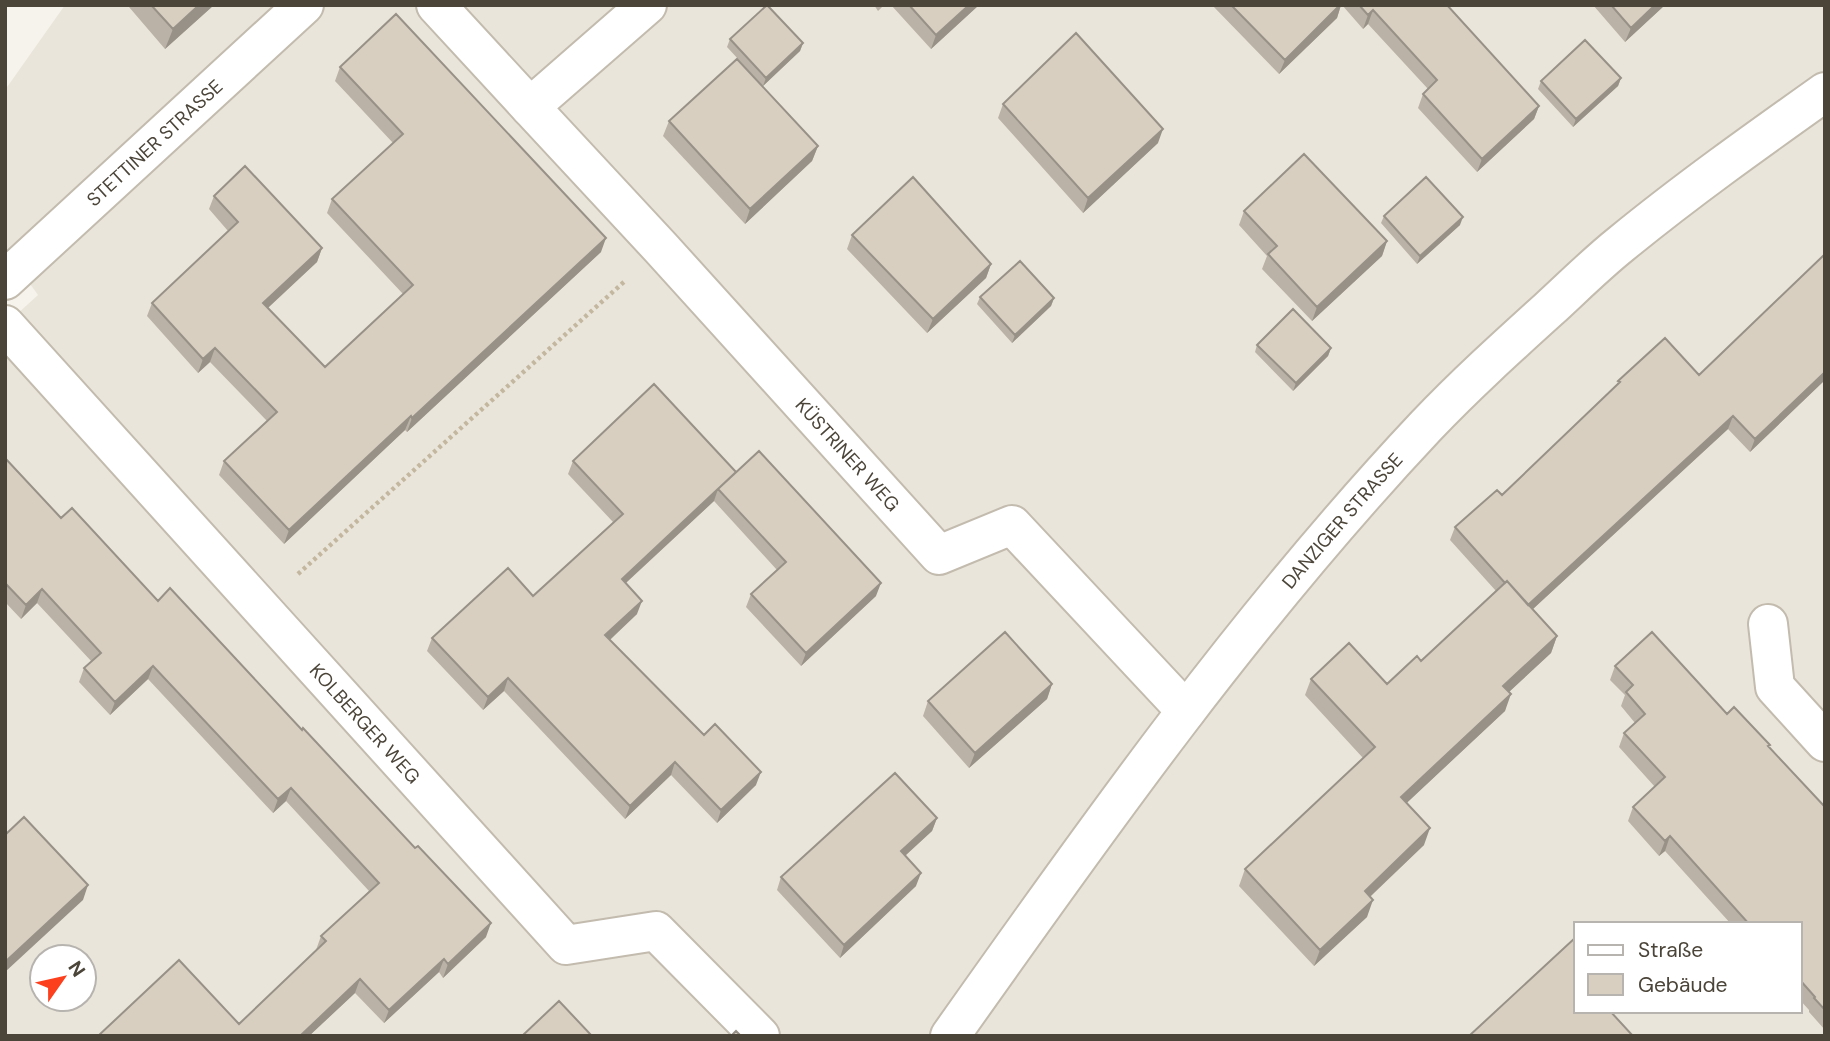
<svg xmlns="http://www.w3.org/2000/svg" width="1830" height="1041" font-family="'DM Sans',sans-serif">
	<style>
		.residential { fill: #eae5da; fill-rule: evenodd }
		.lines { fill: none; stroke-linecap: round; stroke-linejoin: round }
		.street-casing { stroke: #c2bbae; stroke-width: 42 }
		.path { stroke: #c4b79f; stroke-width: 4.5; stroke-dasharray: 3.5 3.5; stroke-linecap: butt }
		.street { stroke: #fff; stroke-width: 38 }
		.wall { fill: #bab2a6 }
		.shaded-wall { fill: #979187 }
		.building { fill: #d8cfc1; stroke: #979187; stroke-width: 2 }
		.labels { text-anchor: middle; dominant-baseline: central; stroke-width: 6; stroke-linejoin: round; paint-order: stroke }
		.street-label { font-size: 19px; fill: #4b4439; stroke: #fff }
	</style>
	<rect width="100%" height="100%" fill="#f6f3ec"/>
	<path class="residential" d="M 65,5 L 1825,5 L 1825,1036 L 5,1036 L 5,325 L 38,295 L 5,249 L 5,90 ZM 1576,924 L 1800,924 L 1800,1011 L 1576,1011 ZM 42,957 L 84,957 L 84,999 L 42,999 Z"/>
	<g class="lines">
		<defs>
			<g id="street">
				<path d="M 436,5 L 530,107 L 647,5"/>
				<path id="s1" d="M 530,107 L 661,248 L 939,555 L 1012,525 L 1186,711"/>
				<path id="s2" d="M 5,280 L 304,5"/>
				<path id="s3" d="M 5,325 L 566,945 L 656,931 L 760,1036"/>
				<path d="M 1768,624 L 1775,687 L 1825,742"/>
				<path id="s4" d="M 950,1036 C 1099,825 1249,614 1426,426 C 1465,385 1507,347 1549,309 C 1573,287 1596,264 1621,244 C 1687,190 1756,141 1825,92"/>
			</g>
		</defs>
		<use href="#street" class="street-casing"/>
		<path class="path" d="M 298,574 L 625,281"/>
		<use href="#street" class="street"/>
	</g>
	<path class="wall" d="M 129,5 L 214,5 L 165,49 L 129,7 Z
		M 874,5 L 884,5 L 878,11 Z
		M 891,5 L 979,5 L 931,49 Z
		M 1212,5 L 1341,5 L 1337,18 L 1279,74 Z
		M 1342,5 L 1447,5 L 1539,106 L 1534,119 L 1477,172 L 1418,108 L 1423,94 L 1428,89 L 1368,24 L 1363,29 Z
		M 1593,5 L 1665,5 L 1625,42 Z
		M 730,39 L 803,43 L 800,51 L 763,86 L 727,47 Z
		M 340,67 L 601,252 L 407,432 L 405,430 L 284,544 L 219,475 L 224,461 L 267,421 L 210,362 L 198,373 L 147,316 L 152,303 L 228,231 L 209,209 L 214,196 L 322,248 L 317,262 L 268,308 L 325,367 L 403,294 L 327,213 L 332,199 L 393,143 L 335,81 Z
		M 1621,78 L 1618,86 L 1573,127 L 1538,89 L 1541,81 Z
		M 1003,104 L 1158,143 L 1083,213 L 998,118 Z
		M 669,121 L 818,146 L 812,161 L 745,224 L 663,136 Z
		M 1244,211 L 1387,241 L 1382,256 L 1312,321 L 1262,269 L 1267,256 L 1239,225 Z
		M 1384,216 L 1460,225 L 1417,264 L 1381,223 Z
		M 852,235 L 991,264 L 986,278 L 927,333 L 847,249 Z
		M 1825,254 L 1825,380 L 1750,452 L 1728,429 L 1533,609 L 1557,636 L 1551,653 L 1509,692 L 1505,711 L 1406,803 L 1424,845 L 1370,897 L 1367,917 L 1314,966 L 1239,886 L 1245,869 L 1363,758 L 1305,695 L 1311,679 L 1387,684 L 1421,661 L 1496,591 L 1450,540 L 1455,527 L 1502,495 L 1617,385 L 1618,381 L 1699,375 Z
		M 980,297 L 1054,298 L 1051,306 L 1012,343 L 977,304 Z
		M 1257,345 L 1331,348 L 1328,356 L 1293,391 L 1255,352 Z
		M 5,458 L 61,518 L 158,601 L 486,937 L 443,978 L 439,972 L 384,1023 L 355,993 L 309,1036 L 98,1036 L 239,1024 L 316,950 L 321,936 L 369,891 L 286,801 L 273,813 L 148,679 L 110,715 L 79,682 L 84,668 L 92,662 L 37,603 L 21,619 L 5,602 Z
		M 573,461 L 736,473 L 876,596 L 801,666 L 746,607 L 751,594 L 777,570 L 714,501 L 626,583 L 637,614 L 610,640 L 704,735 L 756,785 L 717,823 L 671,775 L 625,819 L 504,691 L 483,710 L 427,651 L 432,638 L 533,596 L 613,522 L 568,474 Z
		M 1615,666 L 1727,714 L 1769,747 L 1825,807 L 1825,1030 L 1809,1012 L 1809,1010 L 1800,1000 L 1800,924 L 1731,924 L 1665,851 L 1659,856 L 1628,821 L 1633,807 L 1655,787 L 1619,747 L 1624,733 L 1635,723 L 1621,706 L 1625,695 L 1610,680 Z
		M 1052,684 L 1047,699 L 969,768 L 923,716 L 928,701 Z
		M 937,818 L 932,831 L 905,856 L 916,886 L 840,958 L 777,890 L 781,877 Z"/>
	<path class="shaded-wall" d="M 199,5 L 214,5 L 165,49 L 173,29 Z
		M 969,5 L 979,5 L 931,49 L 936,35 Z
		M 1340,5 L 1341,5 L 1337,18 L 1279,74 L 1285,60 Z
		M 1655,5 L 1665,5 L 1625,42 L 1631,28 Z
		M 1373,10 L 1368,24 L 1363,29 L 1368,15 Z
		M 803,43 L 800,51 L 763,86 L 766,78 Z
		M 1621,78 L 1618,86 L 1573,127 L 1576,119 Z
		M 1539,106 L 1534,119 L 1477,172 L 1482,159 Z
		M 1163,129 L 1158,143 L 1083,213 L 1088,198 Z
		M 818,146 L 812,161 L 745,224 L 750,209 Z
		M 1463,217 L 1460,225 L 1417,264 L 1420,256 Z
		M 606,238 L 601,252 L 407,432 L 412,418 Z
		M 1387,241 L 1382,256 L 1312,321 L 1317,307 Z
		M 322,248 L 317,262 L 258,317 L 263,303 Z
		M 991,264 L 986,278 L 927,333 L 933,319 Z
		M 1054,298 L 1051,306 L 1012,343 L 1015,335 Z
		M 215,348 L 210,362 L 198,373 L 203,359 Z
		M 1331,348 L 1328,356 L 1293,391 L 1296,383 Z
		M 1825,372 L 1825,380 L 1750,452 L 1755,439 Z
		M 411,416 L 405,430 L 284,544 L 289,530 Z
		M 1733,416 L 1728,429 L 1522,619 L 1526,607 Z
		M 736,472 L 718,489 L 714,501 L 617,591 L 622,579 Z
		M 881,583 L 876,596 L 801,666 L 806,653 Z
		M 42,589 L 37,603 L 21,619 L 26,605 Z
		M 642,601 L 637,614 L 601,648 L 605,635 Z
		M 1557,636 L 1551,653 L 1497,703 L 1503,686 Z
		M 153,666 L 148,679 L 110,715 L 115,702 Z
		M 508,678 L 504,691 L 483,710 L 488,697 Z
		M 1052,684 L 1047,699 L 969,768 L 975,753 Z
		M 1511,694 L 1505,711 L 1395,814 L 1401,797 Z
		M 675,762 L 671,775 L 625,819 L 630,806 Z
		M 761,772 L 756,785 L 717,823 L 721,810 Z
		M 291,788 L 286,801 L 273,813 L 278,799 Z
		M 937,818 L 932,831 L 896,864 L 901,851 Z
		M 1430,828 L 1424,845 L 1358,908 L 1365,891 Z
		M 1670,836 L 1665,851 L 1659,856 L 1665,841 Z
		M 921,873 L 916,886 L 840,958 L 844,945 Z
		M 88,885 L 83,900 L 5,972 L 5,962 Z
		M 1373,900 L 1367,917 L 1314,966 L 1320,950 Z
		M 491,923 L 486,937 L 443,978 L 448,964 Z
		M 444,959 L 439,972 L 384,1023 L 389,1010 Z
		M 360,979 L 355,993 L 309,1036 L 300,1036 Z"/>
	<path class="building" d="M 151,5 L 199,5 L 173,29 Z
		M 767,5 L 803,43 L 766,78 L 730,39 Z
		M 909,5 L 969,5 L 936,35 Z
		M 1231,5 L 1340,5 L 1285,60 Z
		M 1359,5 L 1447,5 L 1539,106 L 1482,159 L 1423,94 L 1437,80 L 1373,10 L 1368,15 Z
		M 1611,5 L 1655,5 L 1631,28 Z
		M 396,14 L 606,238 L 412,418 L 411,416 L 289,530 L 224,461 L 277,412 L 215,348 L 203,359 L 152,303 L 238,222 L 214,196 L 245,166 L 322,248 L 263,303 L 325,367 L 413,285 L 332,199 L 403,134 L 340,67 Z
		M 1076,33 L 1163,129 L 1088,198 L 1003,104 Z
		M 1585,40 L 1621,78 L 1576,119 L 1541,81 Z
		M 737,59 L 818,146 L 750,209 L 669,121 Z
		M 1304,154 L 1387,241 L 1317,307 L 1268,254 L 1277,246 L 1244,211 Z
		M 913,177 L 991,264 L 933,319 L 852,235 Z
		M 1426,177 L 1463,217 L 1420,256 L 1384,216 Z
		M 1825,254 L 1825,372 L 1755,439 L 1733,416 L 1528,605 L 1507,581 L 1505,583 L 1455,527 L 1497,490 L 1502,495 L 1620,382 L 1618,381 L 1665,338 L 1699,375 Z
		M 1020,261 L 1054,298 L 1015,335 L 980,297 Z
		M 1293,309 L 1331,348 L 1296,383 L 1257,345 Z
		M 654,384 L 736,472 L 622,579 L 642,601 L 605,635 L 704,735 L 715,724 L 761,772 L 721,810 L 675,762 L 630,806 L 508,678 L 488,697 L 432,638 L 508,568 L 533,596 L 623,514 L 573,461 Z
		M 759,451 L 881,583 L 806,653 L 751,594 L 786,562 L 718,489 Z
		M 5,458 L 61,518 L 72,508 L 158,601 L 170,588 L 302,730 L 303,728 L 415,848 L 418,846 L 491,923 L 448,964 L 444,959 L 389,1010 L 360,979 L 300,1036 L 98,1036 L 179,960 L 239,1024 L 326,941 L 321,936 L 379,883 L 291,788 L 278,799 L 153,666 L 115,702 L 84,668 L 101,653 L 42,589 L 26,605 L 5,583 Z
		M 1507,581 L 1557,636 L 1503,686 L 1511,694 L 1401,797 L 1430,828 L 1365,891 L 1373,900 L 1320,950 L 1245,869 L 1375,747 L 1311,679 L 1349,643 L 1387,684 L 1417,656 L 1421,661 Z
		M 1005,632 L 1052,684 L 975,753 L 928,701 Z
		M 1652,632 L 1727,714 L 1734,707 L 1770,745 L 1768,746 L 1825,807 L 1825,1010 L 1814,998 L 1815,997 L 1800,980 L 1800,924 L 1749,924 L 1670,836 L 1665,841 L 1633,807 L 1665,777 L 1624,733 L 1645,714 L 1626,692 L 1633,685 L 1615,666 Z
		M 895,773 L 937,818 L 901,851 L 921,873 L 844,945 L 781,877 Z
		M 24,817 L 88,885 L 5,962 L 5,835 Z
		M 1576,937 L 1576,1011 L 1610,1011 L 1633,1036 L 1469,1036 Z
		M 559,1001 L 592,1036 L 522,1036 Z
		M 736,1031 L 741,1036 L 731,1036 Z"/>
	<g class="labels">
		<g class="street-label">
			<text stroke="none"><textPath href="#s2" startOffset="203">STETTINER STRASSE</textPath></text>
			<text stroke="none"><textPath href="#s1" startOffset="471">KÜSTRINER WEG</textPath></text>
			<text stroke="none"><textPath href="#s4" startOffset="648">DANZIGER STRASSE</textPath></text>
			<text stroke="none"><textPath href="#s3" startOffset="537">KOLBERGER WEG</textPath></text>
		</g>
	</g>
	<rect width="1830" height="1041" fill="none" stroke="#4b4439" stroke-width="14"/>
	<rect x="1574" y="922" width="228" height="91" fill="#ffffff" stroke="#b7b4b0" stroke-width="2"/>
	<rect x="1588" y="945" width="35" height="10" fill="#ffffff" stroke="#b7b4b0" stroke-width="2"/>
	<text x="1638" y="957" font-size="21" fill="#4b4439">Straße</text>
	<rect x="1588" y="974" width="35" height="21" fill="#d8cfc1" stroke="#b7b4b0" stroke-width="2"/>
	<text x="1638" y="992" font-size="21" fill="#4b4439">Gebäude</text>
	<g transform="translate(63 978) rotate(56)"><circle r="33" fill="#ffffff" stroke="#b7b4b0" stroke-width="2"/>
	<path d="M0-5L12 26L0 18L-12 26Z" fill="#fc3f1d"/>
	<text y="-10" font-size="19" font-weight="bold" text-anchor="middle" fill="#4b4439">N</text>
	</g>
</svg>
